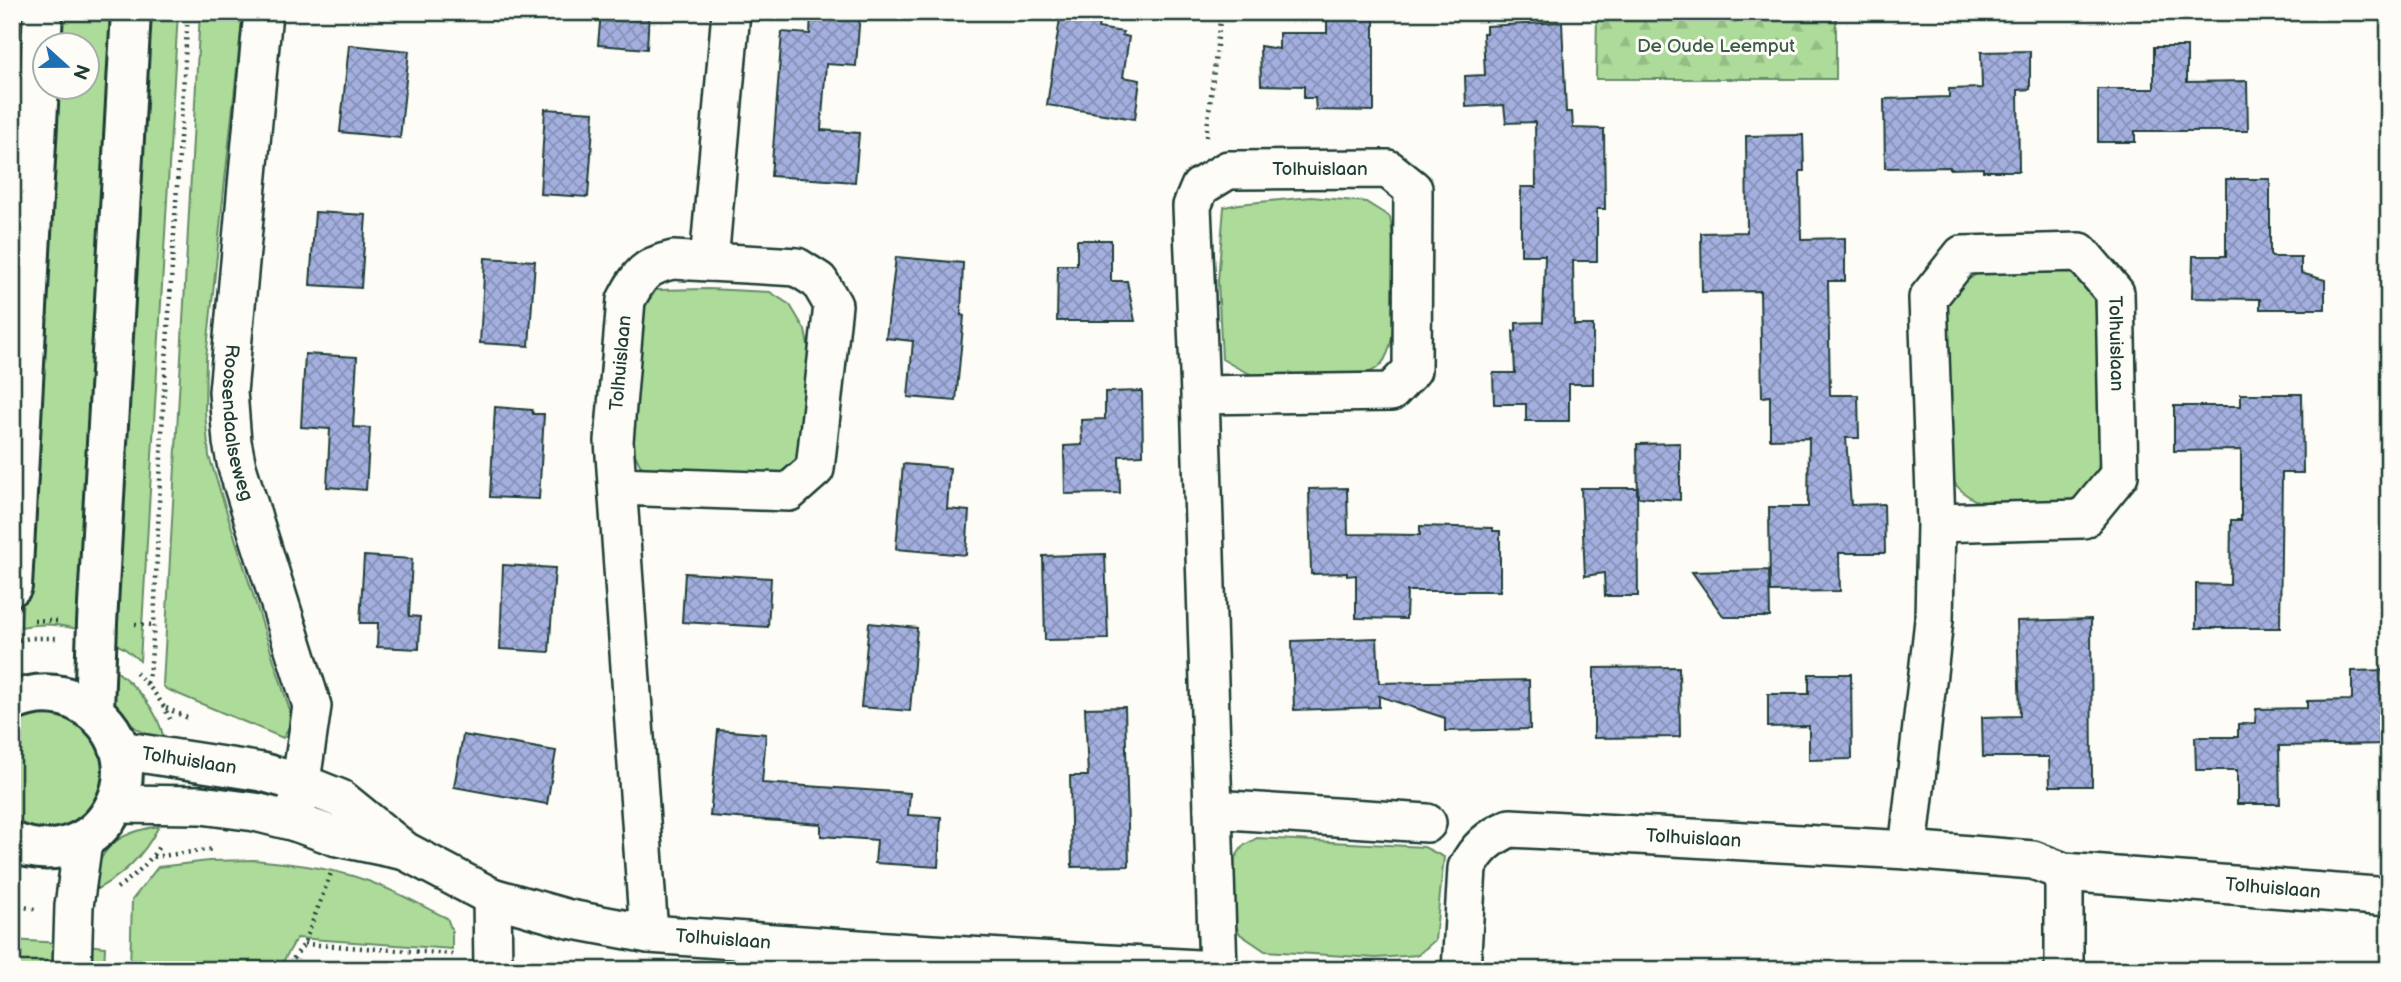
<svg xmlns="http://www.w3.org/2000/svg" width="2401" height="982" font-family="'Balsamiq Sans',sans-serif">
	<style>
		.green { fill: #addb9a; stroke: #668c67; stroke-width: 2 }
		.forest { fill: url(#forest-firs); stroke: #668c67; stroke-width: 2 }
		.building { fill: url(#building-cross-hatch); stroke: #1f3d34; stroke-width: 2 }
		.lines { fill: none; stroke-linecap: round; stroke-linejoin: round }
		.street-casing { stroke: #1f3d34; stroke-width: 42 }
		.secondary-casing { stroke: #1f3d34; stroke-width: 44 }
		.path { stroke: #1f3d34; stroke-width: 4.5; stroke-dasharray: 2 5; stroke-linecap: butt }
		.street { stroke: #fdfcf7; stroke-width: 37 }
		.secondary { stroke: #fdfcf7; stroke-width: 38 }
		.labels { text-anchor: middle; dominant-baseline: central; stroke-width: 6; stroke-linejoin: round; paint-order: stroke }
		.park-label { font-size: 19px; fill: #3b5d48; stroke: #fdfcf7 }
		.street-label { font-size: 19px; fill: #1f3d34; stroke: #fdfcf7 }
	</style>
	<defs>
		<pattern id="forest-firs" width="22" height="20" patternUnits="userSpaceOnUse" patternTransform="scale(1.75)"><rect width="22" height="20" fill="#addb9a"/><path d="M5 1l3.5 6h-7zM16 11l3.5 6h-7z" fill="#94bd85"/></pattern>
		<pattern id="building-cross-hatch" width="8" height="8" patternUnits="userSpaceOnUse" patternTransform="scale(1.75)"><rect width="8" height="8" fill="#a4afdf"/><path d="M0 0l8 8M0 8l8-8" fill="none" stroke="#8590b6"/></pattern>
	</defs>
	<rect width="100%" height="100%" fill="#fdfcf7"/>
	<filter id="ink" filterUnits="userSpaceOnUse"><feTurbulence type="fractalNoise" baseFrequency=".0143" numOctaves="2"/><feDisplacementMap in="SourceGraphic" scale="14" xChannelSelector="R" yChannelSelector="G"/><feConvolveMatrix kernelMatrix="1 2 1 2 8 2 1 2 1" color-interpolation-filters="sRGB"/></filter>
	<g filter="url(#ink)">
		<path class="green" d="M 12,12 L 33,12 L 12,334 Z
			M 59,12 L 116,12 L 81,630 C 59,624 43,623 21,627 L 54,88 L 88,88 L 88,46 L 57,45 Z
			M 145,12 L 178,12 L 140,661 L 124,648 L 109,641 Z
			M 200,12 L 243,12 L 206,358 L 205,412 L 209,456 L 290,711 L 289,727 L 283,738 L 166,689 L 163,685 Z
			M 1311,197 L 1366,202 L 1390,217 C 1395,246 1404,350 1377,368 C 1361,379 1338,377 1319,378 C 1273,382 1263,384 1222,359 L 1218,281 L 1224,207 L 1239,204 Z
			M 2060,268 C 2073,274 2086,279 2092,294 C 2102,316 2104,445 2098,469 C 2096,476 2086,491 2080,495 C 2063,505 2036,504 2017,505 C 1988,508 1969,503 1952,480 L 1944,315 L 1951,293 L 1979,272 Z
			M 708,289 L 770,292 L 790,305 L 805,330 L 810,356 L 806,438 L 796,465 L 778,478 L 658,476 L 640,465 L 630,444 L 639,315 L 656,290 Z
			M 110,666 C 135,685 158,708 164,740 C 124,729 108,707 110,666 Z
			M 37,714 C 84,713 116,750 98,796 C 92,811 80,823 64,828 C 60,830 54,833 49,833 C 38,833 23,827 12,824 L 12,723 Z
			M 159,826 C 143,857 122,877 91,892 C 98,847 116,833 159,826 Z
			M 1257,838 L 1424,847 L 1444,857 L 1435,940 L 1418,955 L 1376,958 L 1265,951 L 1240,934 L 1234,923 L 1233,861 L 1243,846 Z
			M 254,860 C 297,864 343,869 383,887 C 405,896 426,908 447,918 L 452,931 L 452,949 L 297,938 L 278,970 L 130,970 L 132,900 L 158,867 L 209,861 Z
			M 12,940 L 60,943 L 59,970 L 12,970 Z
			M 86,945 L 105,947 L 104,970 L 85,970 Z"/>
		<path class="forest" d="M 1597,12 L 1836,12 L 1836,79 L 1596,79 Z"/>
		<path class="building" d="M 601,12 L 649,12 L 647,49 L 598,45 Z
			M 811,12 L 860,12 L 856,66 L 826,64 L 821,130 L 859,133 L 855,182 L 771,176 L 782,32 L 810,34 Z
			M 1061,12 L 1100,17 L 1098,28 L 1123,32 L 1122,35 L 1129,37 L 1123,77 L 1140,80 L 1135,119 L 1047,105 Z
			M 1327,18 L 1374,19 L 1374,111 L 1316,110 L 1315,98 L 1304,98 L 1304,86 L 1261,85 L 1260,46 L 1279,49 L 1279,33 L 1327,33 Z
			M 1562,22 L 1566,112 L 1572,112 L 1573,128 L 1604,129 L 1605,209 L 1597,209 L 1597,261 L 1573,261 L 1574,325 L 1593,325 L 1593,384 L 1569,384 L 1569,421 L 1526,421 L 1526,404 L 1494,404 L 1493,373 L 1515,373 L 1513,331 L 1516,331 L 1516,323 L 1543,322 L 1545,255 L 1521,255 L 1521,187 L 1536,187 L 1535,122 L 1506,123 L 1504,105 L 1466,107 L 1465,76 L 1485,75 L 1483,33 L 1486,33 L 1486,26 Z
			M 349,45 L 409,51 L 400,138 L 340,132 Z
			M 2154,47 L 2187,47 L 2187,82 L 2247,81 L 2248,131 L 2135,131 L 2135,142 L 2098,142 L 2098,89 L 2154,89 Z
			M 2030,51 L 2030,89 L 2018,90 L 2019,171 L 1983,171 L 1983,168 L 1950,169 L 1950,167 L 1885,168 L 1884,99 L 1949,97 L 1949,89 L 1982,88 L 1981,52 Z
			M 545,109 L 594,112 L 588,197 L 540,194 Z
			M 1803,135 L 1804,171 L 1800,171 L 1801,239 L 1845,238 L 1845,281 L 1828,281 L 1830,395 L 1858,395 L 1859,438 L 1846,438 L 1851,505 L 1884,504 L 1885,553 L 1839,553 L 1840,591 L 1770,592 L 1769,507 L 1808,507 L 1809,438 L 1770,439 L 1770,396 L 1762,397 L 1760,291 L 1702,292 L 1701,233 L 1747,232 L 1746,136 Z
			M 2226,179 L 2270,179 L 2270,255 L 2272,257 L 2301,257 L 2301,273 L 2325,280 L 2325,309 L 2260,309 L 2260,299 L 2192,298 L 2193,256 L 2226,256 Z
			M 315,212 L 366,215 L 361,288 L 310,285 Z
			M 1077,240 L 1111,240 L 1111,281 L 1127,281 L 1135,321 L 1057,321 L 1058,265 L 1077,265 Z
			M 896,257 L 963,263 L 961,315 L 964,316 L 956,401 L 908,397 L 913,341 L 886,338 Z
			M 485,258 L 535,261 L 529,346 L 480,343 Z
			M 305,354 L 357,357 L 353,427 L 370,428 L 366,490 L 327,487 L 330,429 L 301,427 Z
			M 1142,391 L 1143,455 L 1119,456 L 1120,493 L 1065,494 L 1064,446 L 1082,445 L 1081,420 L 1105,419 L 1105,392 Z
			M 2241,394 L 2302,394 L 2303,473 L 2282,473 L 2280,628 L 2196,628 L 2196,584 L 2230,585 L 2231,520 L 2241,520 L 2241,450 L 2174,451 L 2174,406 L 2241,406 Z
			M 495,407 L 532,410 L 533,414 L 544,414 L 539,499 L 490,497 Z
			M 1680,443 L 1680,500 L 1638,497 L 1637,444 Z
			M 903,464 L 950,468 L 947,509 L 969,511 L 966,555 L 896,549 Z
			M 1347,488 L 1348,534 L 1420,535 L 1420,526 L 1493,528 L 1493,531 L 1500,531 L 1500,591 L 1407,591 L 1406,619 L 1356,618 L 1356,575 L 1347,576 L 1347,573 L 1311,574 L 1309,489 Z
			M 1581,488 L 1637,488 L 1638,596 L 1605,596 L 1604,573 L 1585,576 Z
			M 1105,554 L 1108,639 L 1045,640 L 1043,556 Z
			M 364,556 L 412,559 L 409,616 L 420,617 L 419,649 L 377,647 L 378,623 L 360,623 Z
			M 503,565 L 555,568 L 549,652 L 500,649 Z
			M 1769,570 L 1770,617 L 1724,617 L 1692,572 Z
			M 685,573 L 771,578 L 768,627 L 682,622 Z
			M 2091,619 L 2092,786 L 2050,786 L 2049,757 L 1983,757 L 1982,717 L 2020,716 L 2017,621 Z
			M 869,623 L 917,628 L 910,711 L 861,707 Z
			M 1377,638 L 1379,683 L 1529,680 L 1530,729 L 1445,731 L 1445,718 L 1379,696 L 1379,707 L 1294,710 L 1292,641 Z
			M 1679,667 L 1680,737 L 1594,738 L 1594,668 Z
			M 2389,670 L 2389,744 L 2279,746 L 2280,804 L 2237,804 L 2237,770 L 2196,770 L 2195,737 L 2238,737 L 2238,724 L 2255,723 L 2256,709 L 2307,708 L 2307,701 L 2352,700 L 2352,671 Z
			M 1809,674 L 1851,674 L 1852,759 L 1809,760 L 1809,726 L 1768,727 L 1768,694 L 1809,694 Z
			M 1125,707 L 1129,866 L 1072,867 L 1070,776 L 1088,776 L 1085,708 Z
			M 718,730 L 766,734 L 762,783 L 910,793 L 908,815 L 941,817 L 938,867 L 875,863 L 877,840 L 821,836 L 821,824 L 710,816 Z
			M 463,735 L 556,751 L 547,804 L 454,787 Z"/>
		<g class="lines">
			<defs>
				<g id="street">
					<path id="s1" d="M 263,12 L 228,392 L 232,442 L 237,467 L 312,706 L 295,822"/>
					<path d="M 709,262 L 731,12"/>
					<path d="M 1200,395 L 1391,392 L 1412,370 L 1413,189 L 1388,169 L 1228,170 L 1200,187 L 1192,206 L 1200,395 L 1218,970"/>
					<path d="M 618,486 L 789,492 L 815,469 L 833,305 L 819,281 L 797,267 L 673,260 C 645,266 639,275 626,300 L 614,441 L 649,934"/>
					<path id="s2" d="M 120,750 L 262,772 L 301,783 L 341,799 L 405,851 L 492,897 L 569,919 L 649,934 L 915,953 L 1216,970"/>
					<path d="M 117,804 L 201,805 L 255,812 L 295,822 L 337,837 L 400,850"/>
					<path d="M 1213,809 L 1427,823"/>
					<path id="s3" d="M 1908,850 L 1934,620 L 1936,523 L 1928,298 L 1962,255 L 2080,252 L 2115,293 L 2119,475 L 2083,519 L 1936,523"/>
					<path d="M 2064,872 L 2064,970"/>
					<path d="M 492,897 L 493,970"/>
					<path d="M 72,970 L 74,906 L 83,841"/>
					<path id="s4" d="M 1461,970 L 1467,868 C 1477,848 1490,837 1510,828 L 1908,850 L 2033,860 L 2064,872 L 2389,897"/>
				</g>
				<path id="secondary" d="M 12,586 L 43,12
					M 12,702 C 33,692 59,691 80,703 C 169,752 106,881 12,842
					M 94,711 L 97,623 L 131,12"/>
			</defs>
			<use href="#street" class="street-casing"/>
			<use href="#secondary" class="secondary-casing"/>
			<path class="path" d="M 1206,137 L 1221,12
				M 34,620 L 57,621
				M 135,624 L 154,625
				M 12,641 L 31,638 L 56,638
				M 136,673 C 150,686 162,701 170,719
				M 147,683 L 151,662 L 154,625 L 163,408 L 188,12
				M 166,708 L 190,719
				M 153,857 L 214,849
				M 117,888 C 134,876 149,863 160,845
				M 12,905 L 35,909
				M 304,944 L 453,954
				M 285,970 L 304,944 L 331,873"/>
			<use href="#street" class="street"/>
			<use href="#secondary" class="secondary"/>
		</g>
	</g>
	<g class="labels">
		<g class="park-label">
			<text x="1716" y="46">De Oude Leemput</text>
		</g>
		<g class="street-label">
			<text x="1320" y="169">Tolhuislaan</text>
			<text stroke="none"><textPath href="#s3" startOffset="831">Tolhuislaan</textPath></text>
			<text transform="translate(621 363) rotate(-85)">Tolhuislaan</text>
			<text stroke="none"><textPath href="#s1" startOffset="413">Roosendaalseweg</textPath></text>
			<text stroke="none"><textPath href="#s2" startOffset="70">Tolhuislaan</textPath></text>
			<text stroke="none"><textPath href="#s4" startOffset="346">Tolhuislaan</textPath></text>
			<text stroke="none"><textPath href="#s4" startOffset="929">Tolhuislaan</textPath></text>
			<text stroke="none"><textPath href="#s2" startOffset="644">Tolhuislaan</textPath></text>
		</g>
	</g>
	<rect width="2401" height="982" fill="none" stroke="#fdfcf7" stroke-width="42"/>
	<rect x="21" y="21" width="2359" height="940" fill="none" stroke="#1f3d34" stroke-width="2.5" filter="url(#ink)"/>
	<g transform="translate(66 66) rotate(111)"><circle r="33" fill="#fdfcf7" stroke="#a4b0a9" stroke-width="2"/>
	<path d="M0-5L12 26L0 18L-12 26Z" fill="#1f6fb2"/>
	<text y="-10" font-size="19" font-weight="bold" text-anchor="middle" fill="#1f3d34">N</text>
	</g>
</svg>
